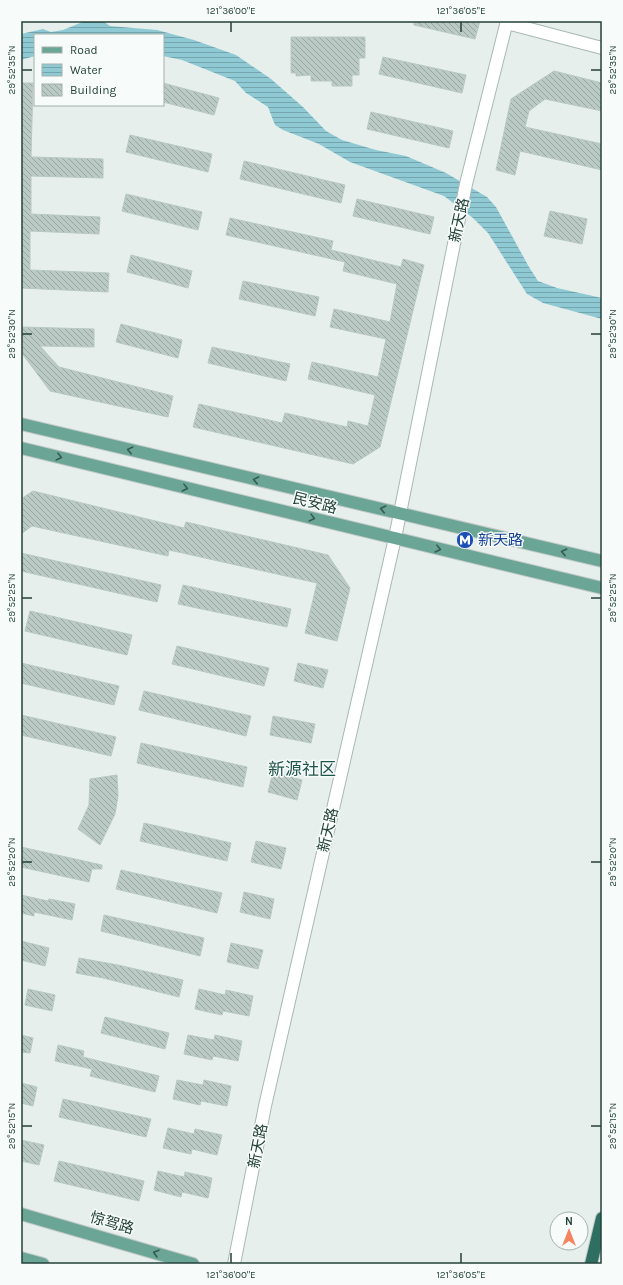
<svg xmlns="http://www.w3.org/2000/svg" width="623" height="1285" font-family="Karla,'Noto Sans SC',sans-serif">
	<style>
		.water { fill: url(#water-rules) }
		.building { fill: url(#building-back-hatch); stroke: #b8c9c2 }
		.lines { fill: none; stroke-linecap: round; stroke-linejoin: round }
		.minor-casing { stroke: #a8b8b2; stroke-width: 14 }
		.major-casing { stroke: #c2cac8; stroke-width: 14 }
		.highway-casing { stroke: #c2cac8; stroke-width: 14 }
		.minor { stroke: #fff; stroke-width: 12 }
		.major { stroke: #6aa596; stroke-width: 12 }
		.highway { stroke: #2f6f62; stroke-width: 12 }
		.oneway { stroke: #365b51 }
		.ticks { fill: none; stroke: #24423a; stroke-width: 1.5 }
		.labels { text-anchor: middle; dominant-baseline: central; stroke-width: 3; stroke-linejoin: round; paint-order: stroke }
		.street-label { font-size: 15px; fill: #24423a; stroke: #f7fbf9 }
		.transit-label { font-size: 15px; fill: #164399; stroke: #f7fbf9; text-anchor: start }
		.quarter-label { font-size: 17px; fill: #1f5548; stroke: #f7fbf9 }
		.neatline { fill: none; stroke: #24423a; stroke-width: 1.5 }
		.ticks-label { font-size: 10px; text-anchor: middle; fill: #24423a }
	</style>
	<defs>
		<pattern id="water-rules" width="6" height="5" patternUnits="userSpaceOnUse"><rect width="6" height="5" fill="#8ec9d4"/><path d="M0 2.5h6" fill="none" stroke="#74a5ad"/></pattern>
		<pattern id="building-back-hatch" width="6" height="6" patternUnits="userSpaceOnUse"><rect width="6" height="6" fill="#bbcac4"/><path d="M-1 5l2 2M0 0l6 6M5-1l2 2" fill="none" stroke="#98a6a0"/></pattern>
	</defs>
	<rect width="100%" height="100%" fill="#e6efeb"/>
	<path class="water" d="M 85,21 L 103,21 L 110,26 L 157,30 L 194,40 L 236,55 L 271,79 L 303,107 L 326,131 L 342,140 L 376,150 L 406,156 L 446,173 L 487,197 L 496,207 L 529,267 L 538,281 L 557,288 L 602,298 L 602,319 L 543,303 L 527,294 L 488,233 L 473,218 L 444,196 L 350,162 L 319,144 L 283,130 L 275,125 L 268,107 L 246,93 L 235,81 L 182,60 L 163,56 L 163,35 L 35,35 L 35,56 L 21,60 L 21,34 L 43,29 L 51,32 L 63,30 Z"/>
	<path class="building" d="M 414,21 L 480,21 L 475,39 L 414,25 Z
		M 291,37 L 365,37 L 365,58 L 359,58 L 359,75 L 352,75 L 352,86 L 332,86 L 332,81 L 311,81 L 311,75 L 296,76 L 296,73 L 291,73 Z
		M 383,57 L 466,75 L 462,93 L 379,74 Z
		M 554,71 L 602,83 L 602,111 L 545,99 L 529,111 L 525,127 L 602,144 L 602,170 L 520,151 L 515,175 L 496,170 L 511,99 Z
		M 21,83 L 33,83 L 31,157 L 103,159 L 103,178 L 31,176 L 31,214 L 100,217 L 99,234 L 30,231 L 30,270 L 109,273 L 108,292 L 21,288 Z
		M 163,83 L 219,98 L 214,115 L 163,102 Z
		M 371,112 L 453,131 L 449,148 L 367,129 Z
		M 130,135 L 212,154 L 208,172 L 126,152 Z
		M 244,161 L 345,185 L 341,203 L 240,179 Z
		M 126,194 L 202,212 L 198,230 L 122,211 Z
		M 357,199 L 434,217 L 430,234 L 353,216 Z
		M 550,211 L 587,219 L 582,244 L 544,236 Z
		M 230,218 L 333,241 L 331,250 L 401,267 L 403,259 L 424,265 L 380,447 L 353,464 L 193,427 L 199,404 L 282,423 L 285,413 L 347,427 L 348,421 L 368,426 L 375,395 L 308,379 L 312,362 L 378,377 L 386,339 L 330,327 L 334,309 L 390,322 L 397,284 L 343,271 L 345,262 L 226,235 Z
		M 131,255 L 192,271 L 188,288 L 127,272 Z
		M 243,281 L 319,297 L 315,316 L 239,299 Z
		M 121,324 L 182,340 L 178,358 L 116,342 Z
		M 21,327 L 94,329 L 94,347 L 40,346 L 59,367 L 173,396 L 168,417 L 50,391 L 21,352 Z
		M 212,347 L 290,364 L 286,381 L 208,363 Z
		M 33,491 L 184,528 L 186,522 L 328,555 L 350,588 L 337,641 L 305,633 L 317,583 L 169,550 L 168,556 L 32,526 L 21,534 L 21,499 Z
		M 21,553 L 161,585 L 157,602 L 21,571 Z
		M 183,585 L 291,609 L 287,627 L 178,604 Z
		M 30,611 L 132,635 L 127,655 L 25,631 Z
		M 177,646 L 269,668 L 264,686 L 172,664 Z
		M 21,663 L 119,686 L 114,705 L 21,683 Z
		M 298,663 L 328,670 L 323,688 L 294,681 Z
		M 144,691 L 251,716 L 246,736 L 139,710 Z
		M 21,715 L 116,737 L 111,756 L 21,735 Z
		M 273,716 L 315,724 L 311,743 L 270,735 Z
		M 141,743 L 247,767 L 243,787 L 137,763 Z
		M 273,772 L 302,780 L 297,800 L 268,792 Z
		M 117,775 L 118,796 L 115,814 L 100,845 L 78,829 L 89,805 L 90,779 Z
		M 144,823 L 231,843 L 227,861 L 140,841 Z
		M 256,841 L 286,848 L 281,869 L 251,862 Z
		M 21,847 L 102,865 L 102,869 L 92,869 L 89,882 L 21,867 Z
		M 121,870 L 222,893 L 217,913 L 116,889 Z
		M 244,892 L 274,899 L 270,919 L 240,912 Z
		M 21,895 L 48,901 L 49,899 L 75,904 L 72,920 L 34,912 L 34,916 L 21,913 Z
		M 104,915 L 204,938 L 200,956 L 101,931 Z
		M 21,941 L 49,948 L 45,966 L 21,960 Z
		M 231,943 L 263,950 L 258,969 L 227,962 Z
		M 79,958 L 118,965 L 183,980 L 179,997 L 103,978 L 76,973 Z
		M 28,989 L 55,995 L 52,1011 L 25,1005 Z
		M 199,989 L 225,995 L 226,990 L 253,996 L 249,1016 L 223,1011 L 222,1015 L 195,1009 Z
		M 105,1017 L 169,1033 L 165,1049 L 101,1033 Z
		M 21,1035 L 33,1038 L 30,1053 L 21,1052 Z
		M 188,1035 L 214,1040 L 215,1035 L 242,1041 L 238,1061 L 213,1056 L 212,1060 L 184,1054 Z
		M 58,1045 L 84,1051 L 83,1057 L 159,1076 L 155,1092 L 90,1076 L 92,1069 L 55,1061 Z
		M 177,1080 L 203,1085 L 204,1080 L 231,1086 L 227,1106 L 201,1101 L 200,1105 L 173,1099 Z
		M 21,1083 L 37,1087 L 33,1106 L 21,1103 Z
		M 63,1099 L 151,1119 L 146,1137 L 59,1117 Z
		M 168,1128 L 194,1134 L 195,1129 L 222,1135 L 217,1155 L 192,1149 L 191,1154 L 163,1148 Z
		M 21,1140 L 44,1145 L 39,1165 L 21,1161 Z
		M 59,1161 L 144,1181 L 139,1201 L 54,1181 Z
		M 158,1171 L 184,1177 L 185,1172 L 212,1178 L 208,1198 L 182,1192 L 181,1197 L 154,1190 Z"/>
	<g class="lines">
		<defs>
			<path id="minor" d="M 507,23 L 602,48
				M 234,1264 L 265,1106 L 395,538 L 466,184 L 507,21"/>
			<path id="major" d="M 21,424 L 602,561
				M 21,448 L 602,588
				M 21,1214 L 193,1264
				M 21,1258 L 43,1264"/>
			<path id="highway" d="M 591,1264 L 602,1218"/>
		</defs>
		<use href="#minor" class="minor-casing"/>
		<use href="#major" class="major-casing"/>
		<use href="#highway" class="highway-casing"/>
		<use href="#minor" class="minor"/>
		<use href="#major" class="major"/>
		<use href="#highway" class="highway"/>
	</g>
	<defs><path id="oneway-chevron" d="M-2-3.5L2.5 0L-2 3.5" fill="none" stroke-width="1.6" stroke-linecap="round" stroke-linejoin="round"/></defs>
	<g class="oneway">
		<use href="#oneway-chevron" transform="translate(130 450) rotate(-167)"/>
		<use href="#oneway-chevron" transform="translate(59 457) rotate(14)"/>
		<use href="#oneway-chevron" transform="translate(256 480) rotate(-167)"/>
		<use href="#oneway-chevron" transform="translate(185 488) rotate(14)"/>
		<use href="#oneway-chevron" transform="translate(383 509) rotate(-167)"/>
		<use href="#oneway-chevron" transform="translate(312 518) rotate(14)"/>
		<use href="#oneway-chevron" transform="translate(438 549) rotate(14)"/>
		<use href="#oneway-chevron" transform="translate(564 552) rotate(-167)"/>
		<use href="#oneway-chevron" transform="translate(156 1253) rotate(-164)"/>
	</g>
	<path class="ticks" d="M 231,22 L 231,32M 461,22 L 461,32M 22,70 L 32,70M 591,70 L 601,70M 22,334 L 32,334M 591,334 L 601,334M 22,598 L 32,598M 591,598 L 601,598M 22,862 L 32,862M 591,862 L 601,862M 22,1126 L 32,1126M 591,1126 L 601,1126M 231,1253 L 231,1263M 461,1253 L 461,1263"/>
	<defs>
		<symbol id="metro-disc" viewBox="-11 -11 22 22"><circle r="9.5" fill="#1a4fb4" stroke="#f7fbf9"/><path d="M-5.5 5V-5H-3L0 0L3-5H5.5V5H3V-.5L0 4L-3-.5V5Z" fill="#fff"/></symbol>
	</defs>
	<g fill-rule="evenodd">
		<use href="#metro-disc" x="455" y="530" width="20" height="20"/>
	</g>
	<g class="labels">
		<g class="street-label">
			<text transform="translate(459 220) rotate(-78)">新天路</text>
			<text transform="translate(315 503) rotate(14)">民安路</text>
			<text transform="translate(328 830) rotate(-77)">新天路</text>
			<text transform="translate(258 1146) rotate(-79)">新天路</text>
			<text transform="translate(112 1223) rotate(16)">惊驾路</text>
		</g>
		<g class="transit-label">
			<text x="478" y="540">新天路</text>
		</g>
		<g class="quarter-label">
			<text x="302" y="769">新源社区</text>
		</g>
	</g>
	<rect width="623" height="1285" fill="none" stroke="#f7fbf9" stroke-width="44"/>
	<rect x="34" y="34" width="130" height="72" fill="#f7fbf9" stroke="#a3b1ad"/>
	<rect x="42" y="47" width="20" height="6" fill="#6aa596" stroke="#a3b1ad"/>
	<text x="70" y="54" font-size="12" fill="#24423a">Road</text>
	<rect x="42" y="64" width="20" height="12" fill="url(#water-rules)" stroke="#a3b1ad"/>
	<text x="70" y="74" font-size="12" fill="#24423a">Water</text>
	<rect x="42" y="84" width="20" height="12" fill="url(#building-back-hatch)" stroke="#a3b1ad"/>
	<text x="70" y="94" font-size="12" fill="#24423a">Building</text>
	<g transform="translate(569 1231)"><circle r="19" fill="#f7fbf9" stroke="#a3b1ad"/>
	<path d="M0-3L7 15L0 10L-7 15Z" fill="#f4845f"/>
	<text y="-6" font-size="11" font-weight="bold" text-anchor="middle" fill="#24423a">N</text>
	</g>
	<rect x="22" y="22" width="579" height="1241" class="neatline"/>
	<g class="ticks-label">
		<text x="231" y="14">121°36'00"E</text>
		<text x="461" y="14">121°36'05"E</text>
		<text transform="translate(11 70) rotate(-90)" y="4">29°52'35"N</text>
		<text transform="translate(612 70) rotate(-90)" y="4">29°52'35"N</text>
		<text transform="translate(11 334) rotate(-90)" y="4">29°52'30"N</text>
		<text transform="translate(612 334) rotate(-90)" y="4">29°52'30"N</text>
		<text transform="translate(11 598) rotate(-90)" y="4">29°52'25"N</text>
		<text transform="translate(612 598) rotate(-90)" y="4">29°52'25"N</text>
		<text transform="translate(11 862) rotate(-90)" y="4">29°52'20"N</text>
		<text transform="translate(612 862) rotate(-90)" y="4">29°52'20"N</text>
		<text transform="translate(11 1126) rotate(-90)" y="4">29°52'15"N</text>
		<text transform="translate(612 1126) rotate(-90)" y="4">29°52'15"N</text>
		<text x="231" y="1278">121°36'00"E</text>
		<text x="461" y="1278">121°36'05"E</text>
	</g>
</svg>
